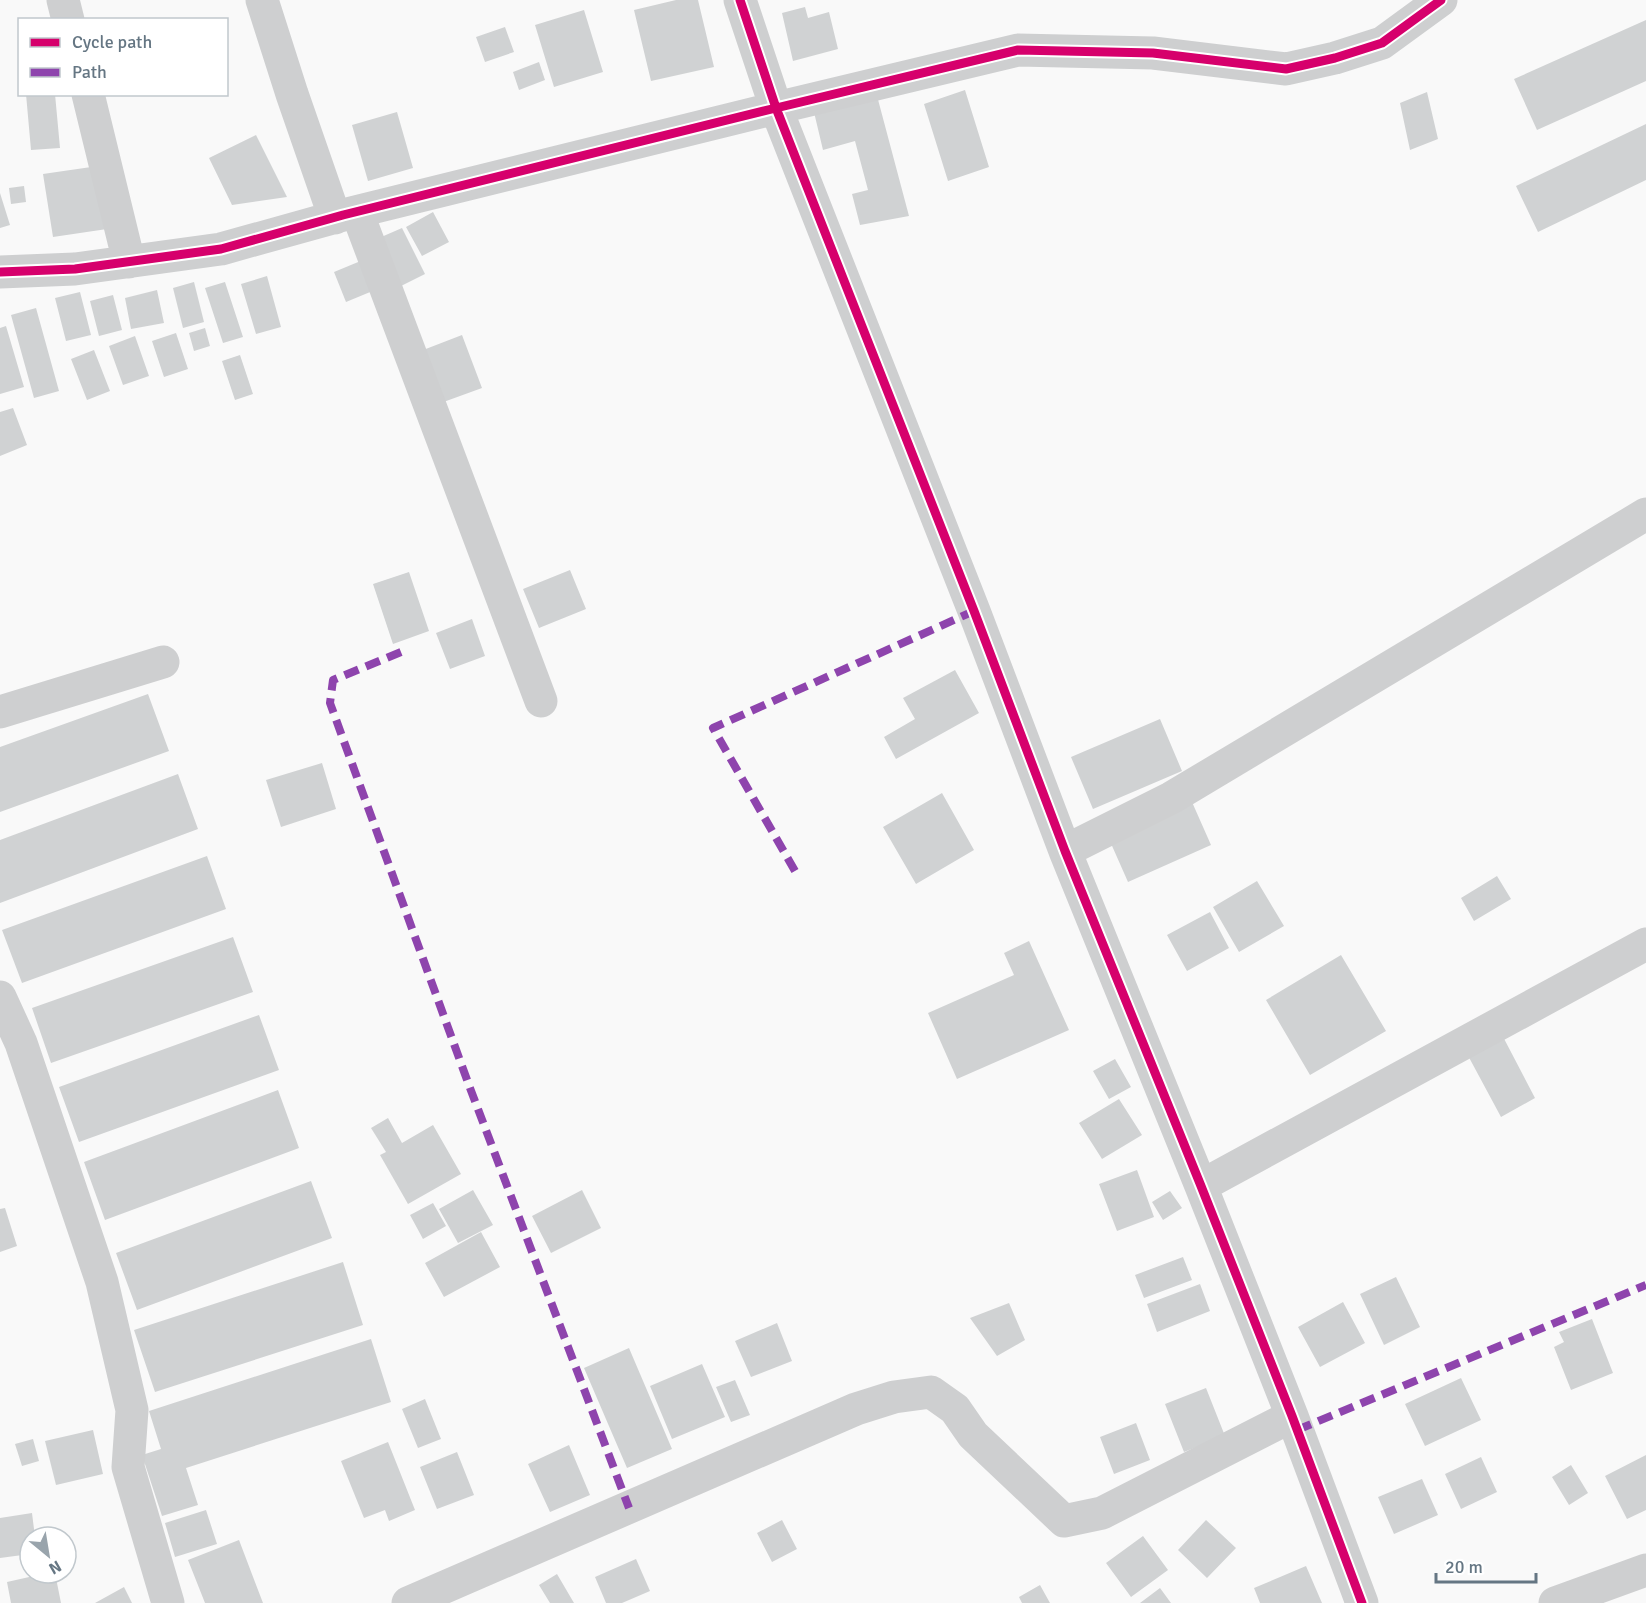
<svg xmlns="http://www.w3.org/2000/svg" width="1646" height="1603" font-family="Signika,sans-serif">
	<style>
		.building { fill: #d0d2d3 }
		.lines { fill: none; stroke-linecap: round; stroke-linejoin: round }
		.street { stroke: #cecfd0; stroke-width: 33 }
		.quiet { stroke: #8e44ad; stroke-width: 8; stroke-dasharray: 15 8; stroke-linecap: butt }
		.cycleway-casing { stroke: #fff; stroke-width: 13 }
		.cycleway { stroke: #d6006c; stroke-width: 9 }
	</style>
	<rect width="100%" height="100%" fill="#f9f9f9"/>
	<path class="building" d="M 676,0 L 698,0 L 714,67 L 651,81 L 634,10 Z
		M 805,7 L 808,18 L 829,12 L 838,49 L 793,61 L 782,13 Z
		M 584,10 L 603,72 L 554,87 L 535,25 Z
		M 1646,20 L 1646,81 L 1537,130 L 1514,79 Z
		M 505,27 L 514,52 L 485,62 L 476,37 Z
		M 539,62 L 545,80 L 519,90 L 513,72 Z
		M 965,90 L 989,167 L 948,181 L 924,104 Z
		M 876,92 L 909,216 L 860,225 L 852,194 L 868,190 L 855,141 L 823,150 L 813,108 Z
		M 1427,92 L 1438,139 L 1410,150 L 1400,103 Z
		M 26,94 L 55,94 L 60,148 L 31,150 Z
		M 397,112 L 413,168 L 368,181 L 352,125 Z
		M 1646,124 L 1646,180 L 1538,232 L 1516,186 Z
		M 256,135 L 287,197 L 232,205 L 209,158 Z
		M 98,166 L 107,229 L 53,237 L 43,174 Z
		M 24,186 L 26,202 L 11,204 L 9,188 Z
		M 0,193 L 10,225 L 0,228 Z
		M 433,212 L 449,242 L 422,256 L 406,227 Z
		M 402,228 L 425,274 L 401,286 L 379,238 Z
		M 363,260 L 375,290 L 346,302 L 334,272 Z
		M 267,276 L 281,327 L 256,334 L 241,284 Z
		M 194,282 L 204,322 L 183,328 L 173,288 Z
		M 225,282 L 243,337 L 223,343 L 205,288 Z
		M 157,290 L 164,323 L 131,329 L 125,298 Z
		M 80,292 L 91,335 L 66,341 L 55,298 Z
		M 113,295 L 122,330 L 99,336 L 90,301 Z
		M 36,308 L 59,391 L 34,398 L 11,315 Z
		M 6,326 L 24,387 L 0,394 L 0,328 Z
		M 205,328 L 210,346 L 194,351 L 189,333 Z
		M 176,333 L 188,369 L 164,377 L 152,341 Z
		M 462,335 L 482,388 L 438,404 L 418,352 Z
		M 135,336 L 149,376 L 123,385 L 109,346 Z
		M 94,350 L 110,391 L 87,400 L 71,359 Z
		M 240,355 L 253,394 L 235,400 L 222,361 Z
		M 13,408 L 27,445 L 0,456 L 0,412 Z
		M 570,570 L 586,609 L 539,628 L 523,589 Z
		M 409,572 L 429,631 L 393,644 L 373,584 Z
		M 472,619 L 485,656 L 450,669 L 436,633 Z
		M 955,670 L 979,713 L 896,759 L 884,737 L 915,719 L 903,698 Z
		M 148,694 L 169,751 L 0,812 L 0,747 Z
		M 1160,719 L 1182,771 L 1093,809 L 1071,757 Z
		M 322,763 L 336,809 L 281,827 L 266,780 Z
		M 178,774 L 198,829 L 0,903 L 0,840 Z
		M 942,793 L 974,850 L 916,884 L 883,827 Z
		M 1192,802 L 1211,845 L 1128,882 L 1109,839 Z
		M 207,856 L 226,909 L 22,983 L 2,930 Z
		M 1497,876 L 1511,899 L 1474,921 L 1461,898 Z
		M 1257,881 L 1284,926 L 1239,952 L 1213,907 Z
		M 1210,912 L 1229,948 L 1187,971 L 1167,935 Z
		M 233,937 L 253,992 L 51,1063 L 32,1008 Z
		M 1029,941 L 1069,1030 L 957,1079 L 928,1013 L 1014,975 L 1004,953 Z
		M 1341,955 L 1386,1031 L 1310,1075 L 1266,1000 Z
		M 259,1015 L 279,1070 L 79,1142 L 59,1087 Z
		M 1500,1031 L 1535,1098 L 1501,1117 L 1465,1050 Z
		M 1115,1059 L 1131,1087 L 1109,1099 L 1093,1071 Z
		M 278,1090 L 299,1148 L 105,1220 L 84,1162 Z
		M 1119,1099 L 1142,1135 L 1102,1159 L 1079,1123 Z
		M 388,1118 L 402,1143 L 433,1125 L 461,1174 L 408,1204 L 380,1155 L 386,1152 L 371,1128 Z
		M 1137,1170 L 1154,1217 L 1117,1231 L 1099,1184 Z
		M 311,1181 L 332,1238 L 137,1310 L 116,1253 Z
		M 473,1190 L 493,1225 L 458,1243 L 439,1209 Z
		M 582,1190 L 601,1228 L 551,1253 L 532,1216 Z
		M 1170,1191 L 1182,1208 L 1163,1220 L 1152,1202 Z
		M 433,1203 L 446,1226 L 423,1239 L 410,1215 Z
		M 5,1208 L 17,1246 L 0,1252 L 0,1209 Z
		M 481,1232 L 500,1267 L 444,1297 L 425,1263 Z
		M 1183,1257 L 1192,1280 L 1144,1298 L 1135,1275 Z
		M 343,1262 L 363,1325 L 155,1392 L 134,1330 Z
		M 1396,1277 L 1420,1327 L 1384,1345 L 1360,1294 Z
		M 1200,1284 L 1210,1311 L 1157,1332 L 1147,1304 Z
		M 1343,1302 L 1365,1343 L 1320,1367 L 1298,1327 Z
		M 1009,1303 L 1025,1340 L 997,1356 L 970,1318 Z
		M 1592,1319 L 1613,1373 L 1571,1390 L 1554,1347 L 1564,1342 L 1559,1332 Z
		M 777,1323 L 792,1361 L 751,1377 L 735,1341 Z
		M 371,1339 L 391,1402 L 186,1468 L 198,1505 L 162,1516 L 142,1455 L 161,1449 L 149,1411 Z
		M 629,1348 L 672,1449 L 627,1468 L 584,1368 Z
		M 702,1364 L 725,1417 L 672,1439 L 650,1386 Z
		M 1461,1378 L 1481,1420 L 1425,1446 L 1405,1404 Z
		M 735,1380 L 750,1415 L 731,1422 L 716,1387 Z
		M 1206,1388 L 1225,1436 L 1184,1452 L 1165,1404 Z
		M 425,1399 L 441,1439 L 418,1448 L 402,1409 Z
		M 1136,1423 L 1150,1460 L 1114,1474 L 1100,1437 Z
		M 93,1430 L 103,1474 L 56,1485 L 45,1441 Z
		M 33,1439 L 39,1461 L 22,1466 L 15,1444 Z
		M 388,1442 L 415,1510 L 389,1521 L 385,1510 L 364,1518 L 341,1461 Z
		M 569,1445 L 590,1495 L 550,1512 L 528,1464 Z
		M 457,1452 L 474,1495 L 437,1509 L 420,1467 Z
		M 1646,1455 L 1646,1510 L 1627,1519 L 1605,1476 Z
		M 1481,1457 L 1497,1492 L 1461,1509 L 1445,1474 Z
		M 1571,1465 L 1588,1493 L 1569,1505 L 1552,1477 Z
		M 1422,1479 L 1438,1515 L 1394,1534 L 1378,1497 Z
		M 206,1510 L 217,1544 L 175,1557 L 165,1523 Z
		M 32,1513 L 35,1537 L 30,1537 L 30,1554 L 0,1558 L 0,1518 Z
		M 782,1520 L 797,1549 L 772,1562 L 757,1533 Z
		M 1206,1520 L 1236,1548 L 1207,1578 L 1178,1550 Z
		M 1143,1536 L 1168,1570 L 1131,1597 L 1106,1563 Z
		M 239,1540 L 263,1603 L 205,1603 L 188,1560 Z
		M 636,1559 L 650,1591 L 622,1603 L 606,1603 L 595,1577 Z
		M 1306,1566 L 1322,1603 L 1260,1603 L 1254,1588 Z
		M 47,1573 L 55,1573 L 61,1603 L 11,1603 L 7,1582 Z
		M 557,1574 L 574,1603 L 550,1603 L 539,1585 Z
		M 1040,1585 L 1050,1603 L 1022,1603 L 1019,1597 Z
		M 124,1587 L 132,1603 L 95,1603 Z
		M 1160,1588 L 1171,1603 L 1140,1603 Z"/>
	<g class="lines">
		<path class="street" d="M 63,0 L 68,20
			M 262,0 L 292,94 L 335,218
			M 740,0 L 776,108 L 974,611 L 1065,851 L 1201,1186 L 1292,1416 L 1362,1603
			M 88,94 L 129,262
			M 357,212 L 541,701
			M 0,272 L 75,269 L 221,249 L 343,215 L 776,108 L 1018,50 L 1153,53 L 1286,69 L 1335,58 L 1382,43 L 1441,0
			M 0,712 L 163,662
			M 1065,851 L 1171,798 L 1646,514
			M 0,997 L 21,1043 L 102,1282 L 132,1410 L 128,1467 L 168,1603
			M 1201,1186 L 1646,944
			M 408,1603 L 856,1409 L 894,1397 L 931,1392 L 955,1409 L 973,1435 L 1064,1521 L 1102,1513 L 1292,1416
			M 1555,1603 L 1646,1570"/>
		<path class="quiet" d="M 401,652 L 333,680 L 330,703 L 470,1088 L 629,1508
			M 795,871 L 713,728 L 974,611
			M 1297,1430 L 1646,1285"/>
		<defs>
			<path id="cycleway" d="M 740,0 L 776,108 L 974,611 L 1065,851 L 1201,1186 L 1292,1416 L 1362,1603
				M 0,272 L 75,269 L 221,249 L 343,215 L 776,108 L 1018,50 L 1153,53 L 1286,69 L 1335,58 L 1382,43 L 1441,0"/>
		</defs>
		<use href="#cycleway" class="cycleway-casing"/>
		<use href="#cycleway" class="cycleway"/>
	</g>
	<rect x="18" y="18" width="210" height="78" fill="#ffffff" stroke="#c1c8cd" stroke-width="1.5"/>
	<rect x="30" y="38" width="30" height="9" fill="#d6006c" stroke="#c1c8cd" stroke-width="1.5"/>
	<text x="72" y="48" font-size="18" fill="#657683">Cycle path</text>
	<rect x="30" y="68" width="30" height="9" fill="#8e44ad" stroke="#c1c8cd" stroke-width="1.5"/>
	<text x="72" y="78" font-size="18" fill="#657683">Path</text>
	<g transform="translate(48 1555) rotate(150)"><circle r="28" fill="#ffffff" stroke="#c1c8cd" stroke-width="1.5"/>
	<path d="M0-4.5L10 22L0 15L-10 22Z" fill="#99a4ac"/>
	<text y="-9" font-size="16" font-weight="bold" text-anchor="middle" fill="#657683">N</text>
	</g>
	<path d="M1436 1573v9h100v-9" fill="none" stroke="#657683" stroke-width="3"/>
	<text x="1445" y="1573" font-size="18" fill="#657683" stroke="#ffffff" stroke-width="4.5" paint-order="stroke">20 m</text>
</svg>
